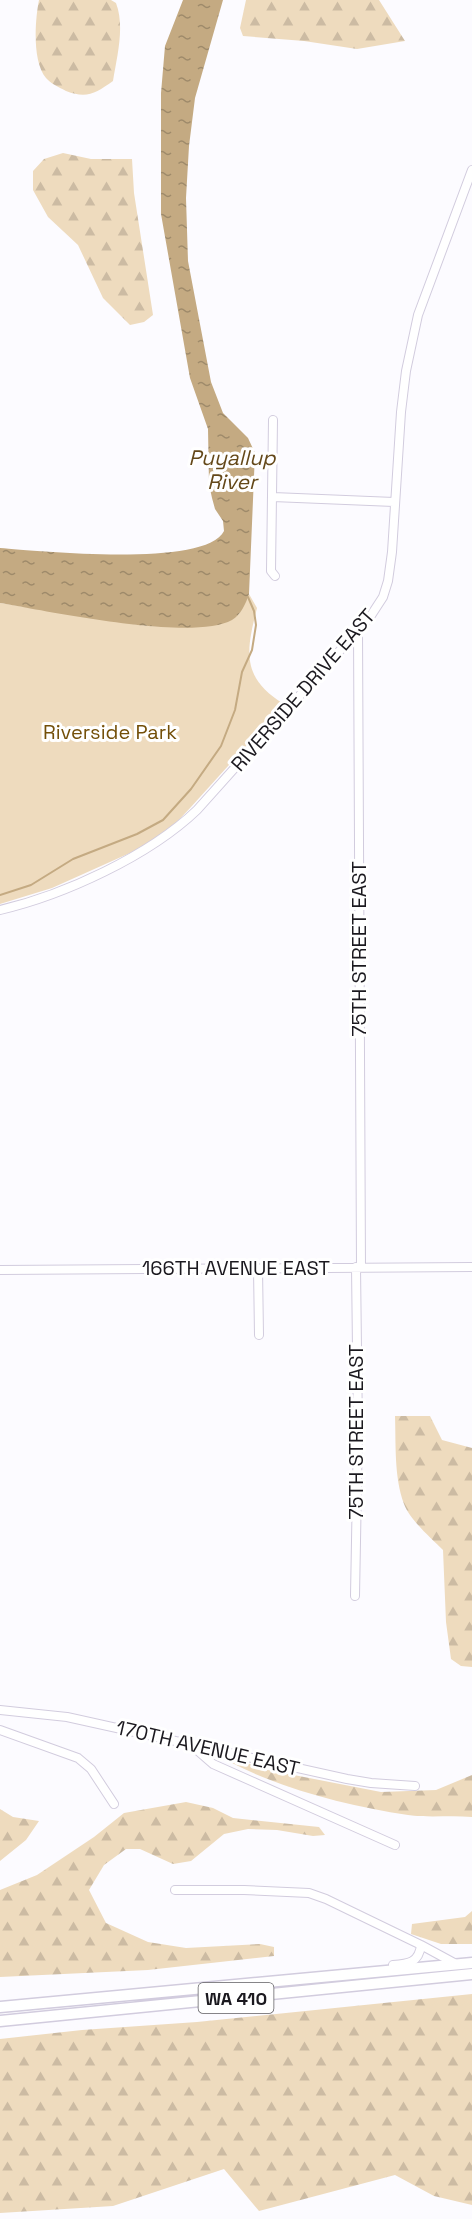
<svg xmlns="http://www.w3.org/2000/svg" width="472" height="2219" font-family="'Space Grotesk',sans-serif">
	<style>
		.forest { fill: url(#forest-firs) }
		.park { fill: #eedbbe }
		.water { fill: url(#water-ripples) }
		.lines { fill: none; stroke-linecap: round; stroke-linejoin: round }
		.stream { stroke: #c4aa82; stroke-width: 2 }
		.minor-casing { stroke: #d2ccde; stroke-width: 10 }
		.highway-casing { stroke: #d2ccde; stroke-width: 13 }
		.minor { stroke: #fff; stroke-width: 8 }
		.highway { stroke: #fff; stroke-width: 10 }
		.labels { text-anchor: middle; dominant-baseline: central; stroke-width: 6; stroke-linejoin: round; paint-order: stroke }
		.shield { fill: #fff; stroke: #5f5e62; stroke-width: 1.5 }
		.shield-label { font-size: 18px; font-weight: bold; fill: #1b191f }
		.street-label { font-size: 20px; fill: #1b191f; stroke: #fff }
		.park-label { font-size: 20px; fill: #734f09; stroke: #fff }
		.water-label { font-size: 21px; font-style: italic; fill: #644819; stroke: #fff }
	</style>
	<defs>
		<pattern id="forest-firs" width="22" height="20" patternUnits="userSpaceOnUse" patternTransform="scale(1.5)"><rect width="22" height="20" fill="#eedbbe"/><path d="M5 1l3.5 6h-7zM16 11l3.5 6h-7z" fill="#ccbba3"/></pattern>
		<pattern id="water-ripples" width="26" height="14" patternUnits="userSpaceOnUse" patternTransform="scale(1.5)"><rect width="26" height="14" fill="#c4aa82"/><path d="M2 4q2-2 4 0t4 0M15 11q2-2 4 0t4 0" fill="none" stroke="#9e8a6a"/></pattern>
	</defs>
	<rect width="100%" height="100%" fill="#fcfbff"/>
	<path class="forest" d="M 39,0 L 111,0 L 116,3 C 125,27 117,56 113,81 C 96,93 87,99 66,91 C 59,87 51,84 46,78 C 32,61 35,20 39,0 Z
		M 246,0 L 379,0 L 405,41 L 357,49 L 304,41 L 243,36 L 240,28 Z
		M 63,153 L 91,159 L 132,159 L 134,193 L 153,315 L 144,322 L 130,325 L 103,298 L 78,245 L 48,217 L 33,190 L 33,171 L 44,159 Z
		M 395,1416 L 430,1416 L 442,1440 L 472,1448 L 472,1667 L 461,1666 L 451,1659 L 446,1622 L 443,1550 C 431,1538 410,1520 404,1504 C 394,1477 396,1444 395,1416 Z
		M 232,1758 L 268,1770 L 381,1792 L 436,1790 L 472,1775 L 472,1817 C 451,1815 429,1818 408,1815 C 348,1806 281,1789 228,1761 Z
		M 186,1802 L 213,1808 L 233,1818 L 319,1827 L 325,1835 L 313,1836 L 277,1830 L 248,1829 L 224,1834 L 191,1861 L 173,1864 L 140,1849 L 126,1849 L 104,1865 L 89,1890 L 106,1923 L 148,1942 L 186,1948 L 260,1944 L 274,1947 L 274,1956 L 148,1970 L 0,1977 L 0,1890 L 37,1875 L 94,1837 L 124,1813 Z
		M 0,1809 L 13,1817 L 39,1821 L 26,1840 L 0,1861 Z
		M 472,1911 L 472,1944 L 441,1944 L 411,1934 L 412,1924 L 465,1917 Z
		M 472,1994 L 472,2205 L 434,2196 L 395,2175 L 259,2211 L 224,2169 L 113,2206 L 0,2213 L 0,2039 L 82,2030 L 197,2022 Z"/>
	<path class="park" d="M 249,594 L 257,608 C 246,651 241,678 284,704 L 191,807 L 173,826 L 150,844 L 52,888 L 0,904 L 0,603 L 146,626 L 196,627 L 224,622 L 239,614 Z"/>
	<path class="water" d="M 183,0 L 223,0 L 195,98 L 189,146 L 186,198 L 188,261 L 211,382 L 223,413 L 248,438 L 255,453 L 249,594 C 246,603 241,615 232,620 C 192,642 48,611 0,603 L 0,548 C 39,551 206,568 224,531 L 223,521 L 215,509 L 212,498 L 209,484 L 208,429 L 190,378 L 161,214 L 161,93 L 165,46 Z"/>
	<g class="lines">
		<path class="stream" d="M 0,895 L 31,885 L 73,859 L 137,834 L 163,820 L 191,789 L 221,746 L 235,710 L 242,672 L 252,650 L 256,625 L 254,611 L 248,597"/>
		<defs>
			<path id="minor" d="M 273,420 L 271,571 L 275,576
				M 273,497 L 394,502
				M 358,631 L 361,1267
				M 0,910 C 64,895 149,856 197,810 L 370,617 L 383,597 L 388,581 L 392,552 L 401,412 L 406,371 L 418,315 L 472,170
				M 258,1269 L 259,1335
				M 0,1270 L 472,1267
				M 355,1596 L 358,1431 L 356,1267
				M 0,1710 L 67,1717 L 347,1779 L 371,1783 L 415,1786
				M 0,1730 L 78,1758 L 91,1769 L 114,1804
				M 190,1744 L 213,1764 L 395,1845
				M 175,1890 L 244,1890 L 309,1893 L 326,1899 L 421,1945
				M 393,1965 C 408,1964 419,1963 421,1945 L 456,1964"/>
			<path id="highway" d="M 0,2007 L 472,1963
				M 0,2021 L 472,1974"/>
		</defs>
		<use href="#minor" class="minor-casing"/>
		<use href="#highway" class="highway-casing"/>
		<use href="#minor" class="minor"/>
		<use href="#highway" class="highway"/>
	</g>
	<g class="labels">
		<rect class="shield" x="198.5" y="1983" width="75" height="30" rx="4.5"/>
		<g class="shield-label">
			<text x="236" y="1998">WA 410</text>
		</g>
		<g class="street-label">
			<text transform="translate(303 690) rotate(-49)">RIVERSIDE DRIVE EAST</text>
			<text transform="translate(359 949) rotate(-90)">75TH STREET EAST</text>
			<text x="236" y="1268">166TH AVENUE EAST</text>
			<text transform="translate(356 1432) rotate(-90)">75TH STREET EAST</text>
			<text transform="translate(208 1748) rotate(13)">170TH AVENUE EAST</text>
		</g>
		<g class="park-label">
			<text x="110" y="732">Riverside Park</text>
		</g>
		<g class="water-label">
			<text x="232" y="457">Puyallup<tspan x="232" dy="24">River</tspan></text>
		</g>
	</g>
</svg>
